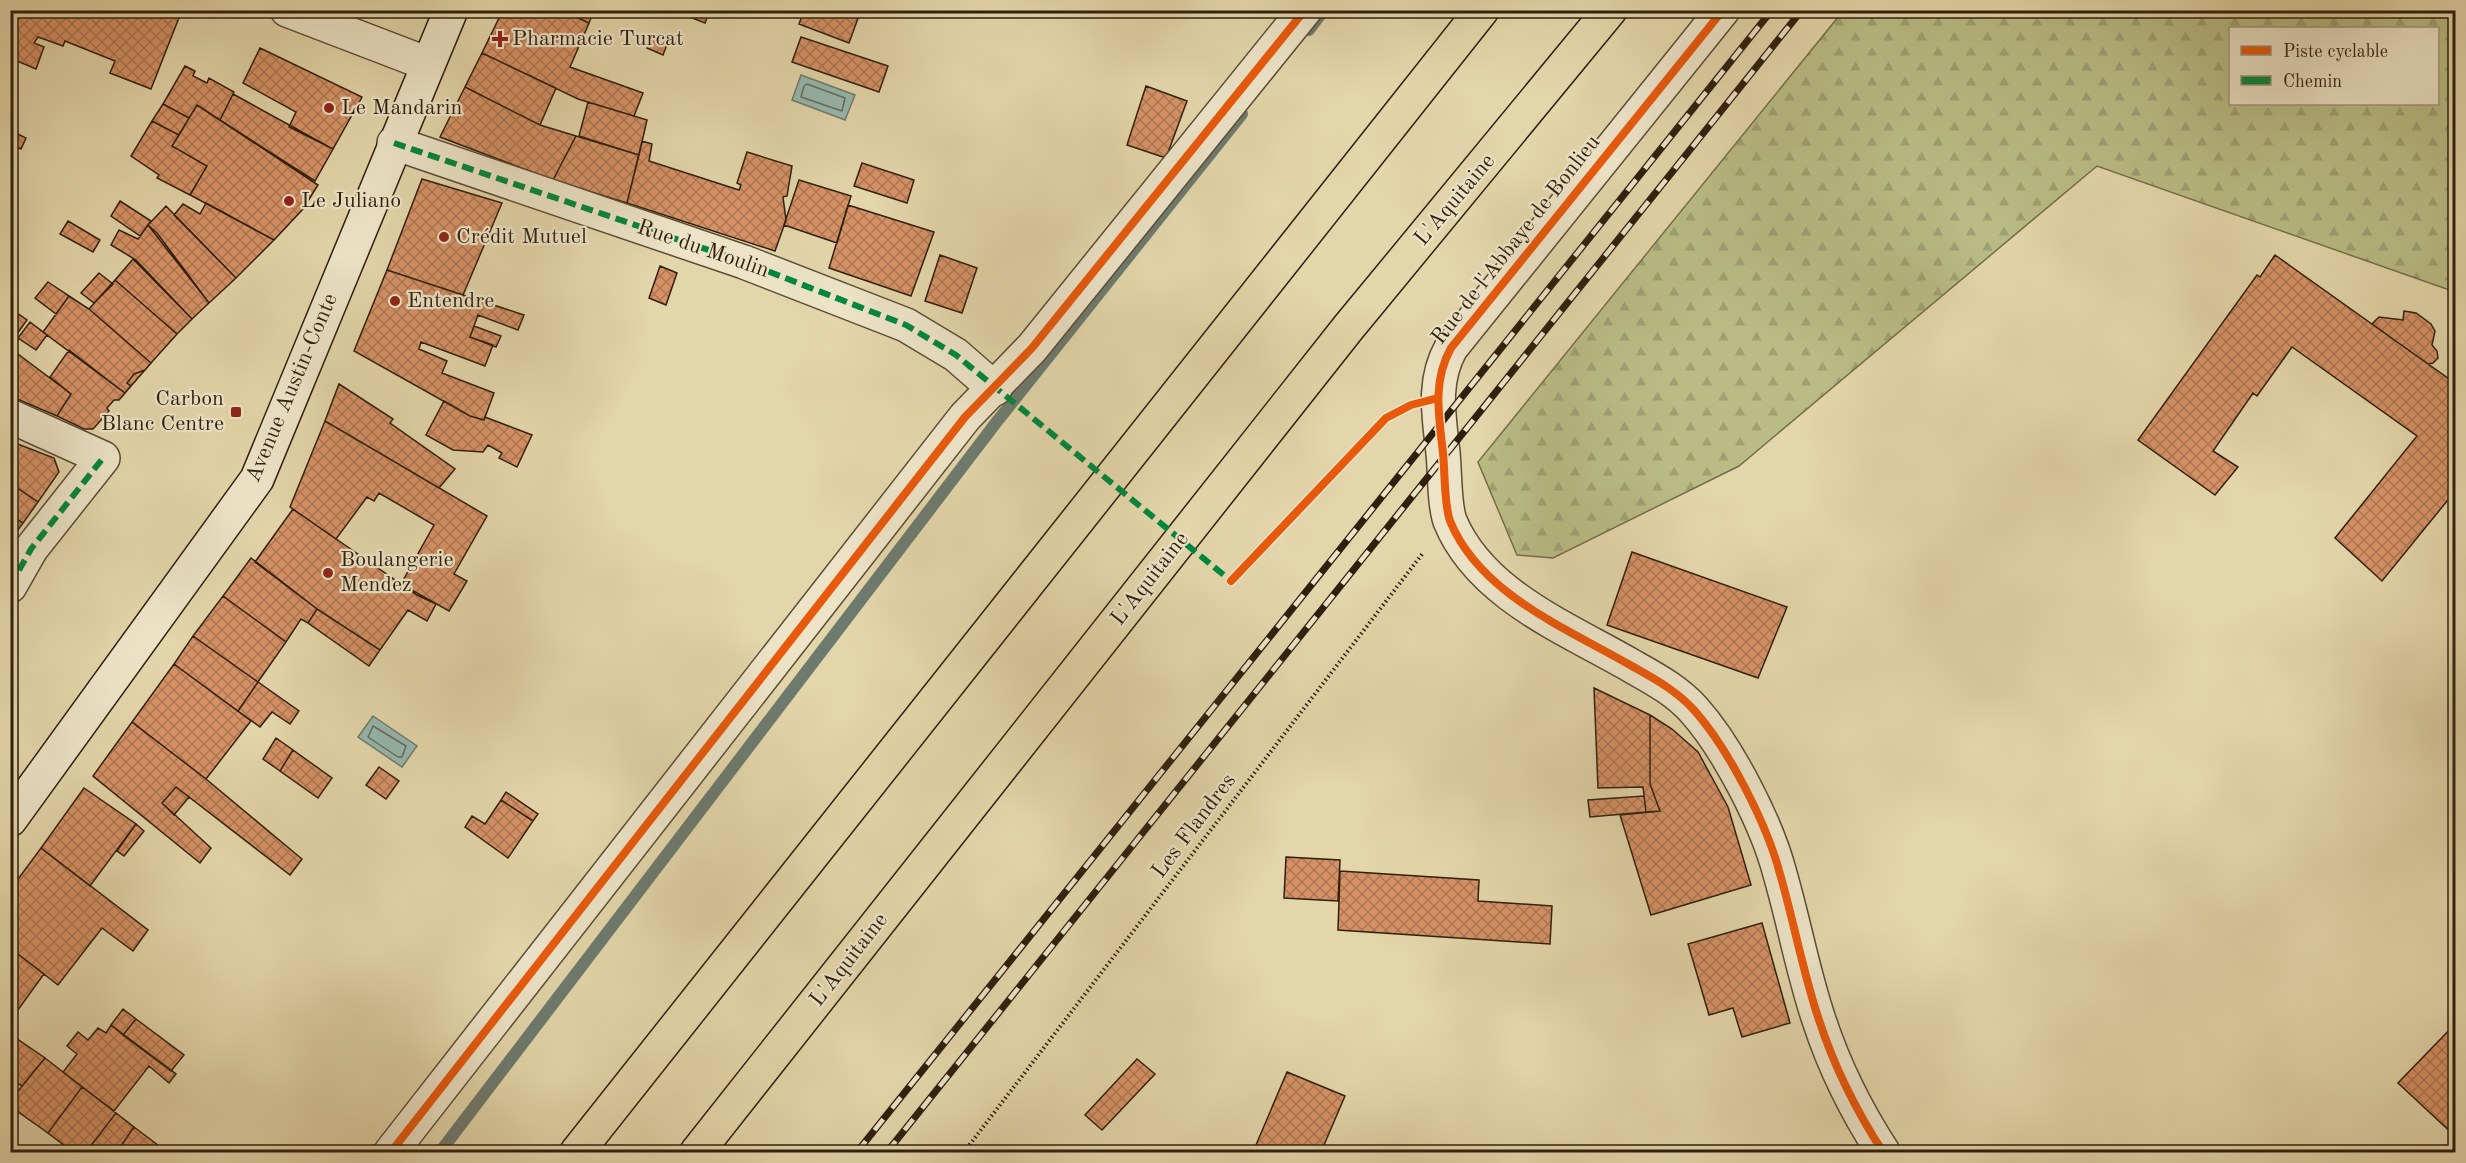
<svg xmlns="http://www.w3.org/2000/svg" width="2466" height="1163" font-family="'Old Standard TT',serif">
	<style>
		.forest { fill: url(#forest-firs); stroke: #746e4a; stroke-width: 1.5; fill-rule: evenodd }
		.water { fill: #96b8af; stroke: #6d7b6f; stroke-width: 1.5 }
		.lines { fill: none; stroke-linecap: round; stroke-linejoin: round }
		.shore { stroke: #626c5e; stroke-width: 1.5 }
		.stream { stroke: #6d7b6f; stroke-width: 12 }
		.building { fill: url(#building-cross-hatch); stroke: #2f1f0e; stroke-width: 1.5 }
		.minor-casing { stroke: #5c4d35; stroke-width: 36 }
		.tertiary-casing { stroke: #5c4d35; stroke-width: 36 }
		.secondary-casing { stroke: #2f1f0e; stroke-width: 36 }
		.motorway-casing { stroke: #2f1f0e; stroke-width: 36 }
		.path { stroke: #2f1f0e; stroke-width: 4; stroke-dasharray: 1.5 3; stroke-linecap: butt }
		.minor { stroke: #ede4c8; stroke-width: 33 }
		.tertiary { stroke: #ede4c8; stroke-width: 33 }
		.secondary { stroke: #ede4c8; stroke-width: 33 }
		.motorway { stroke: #e3d6aa; stroke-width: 33 }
		.rail-casing { stroke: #2f1f0e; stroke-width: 7 }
		.rail { stroke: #ede4c8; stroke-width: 4.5; stroke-dasharray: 14; stroke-linecap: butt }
		.quiet { stroke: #00873e; stroke-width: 6; stroke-dasharray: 12 6; stroke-linecap: butt }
		.cycleway-casing { stroke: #ede4c8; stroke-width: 11 }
		.cycleway { stroke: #e8590c; stroke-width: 8 }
		.poi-dot { fill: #8f2418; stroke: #ede4c8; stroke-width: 2 }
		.labels { text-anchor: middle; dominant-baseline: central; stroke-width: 4.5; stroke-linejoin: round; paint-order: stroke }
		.poi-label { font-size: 22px; fill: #2f1f0e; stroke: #ede4c8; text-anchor: start }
		.street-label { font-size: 22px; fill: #2f1f0e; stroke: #ede4c8 }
	</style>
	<defs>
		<pattern id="forest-firs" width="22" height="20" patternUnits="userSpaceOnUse" patternTransform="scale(1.5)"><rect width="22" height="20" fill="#b9bc85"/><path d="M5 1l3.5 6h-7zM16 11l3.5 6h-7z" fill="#9fa172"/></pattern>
		<pattern id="building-cross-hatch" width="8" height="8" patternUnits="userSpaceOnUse" patternTransform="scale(1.5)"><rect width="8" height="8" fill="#d69266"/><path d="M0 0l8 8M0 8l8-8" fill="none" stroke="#ae7752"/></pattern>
	</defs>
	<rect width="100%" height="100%" fill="#e3d6aa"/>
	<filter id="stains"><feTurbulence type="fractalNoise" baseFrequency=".00333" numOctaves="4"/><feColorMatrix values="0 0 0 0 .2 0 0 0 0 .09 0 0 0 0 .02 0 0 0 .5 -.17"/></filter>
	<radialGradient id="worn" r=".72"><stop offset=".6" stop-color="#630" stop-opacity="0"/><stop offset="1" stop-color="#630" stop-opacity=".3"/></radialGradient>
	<path class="forest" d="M 1843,11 L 2455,11 L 2455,292 L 2097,166 L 1739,466 L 1553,558 L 1517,555 L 1478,462 ZM 2230,28 L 2438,28 L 2438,104 L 2230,104 Z"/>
	<path class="water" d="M 801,75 L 855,95 L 845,120 L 792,100 Z
		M 373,716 L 417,746 L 402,767 L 358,737 Z"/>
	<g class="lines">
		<path class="shore" d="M 807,84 L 845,98 L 842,111 L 801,97 L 804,86 Z
			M 373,726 L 406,746 L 402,757 L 398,757 L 368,737 Z"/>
		<path class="stream" d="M 1309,30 L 1324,10
			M 440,1152 L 995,424 L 1242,114"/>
	</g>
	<path class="building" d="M 10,10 L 182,10 L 151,89 L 110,73 L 115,61 L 65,41 L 63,46 L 38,37 L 34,43 L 44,47 L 36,69 L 10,58 Z
		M 503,10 L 561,10 L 589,23 L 570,67 L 643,93 L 634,116 L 578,99 L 482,53 Z
		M 561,10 L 594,10 L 589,23 Z
		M 672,10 L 710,10 L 705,23 Z
		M 804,10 L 861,10 L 849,43 L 799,24 Z
		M 652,35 L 668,42 L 663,55 L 647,48 Z
		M 801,37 L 888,66 L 879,92 L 792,62 Z
		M 260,48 L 362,97 L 333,149 L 289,127 L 296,112 L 243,83 Z
		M 482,53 L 556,88 L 540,125 L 465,87 Z
		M 185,66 L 195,71 L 193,76 L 207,83 L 209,78 L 234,92 L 220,120 L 197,105 L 189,118 L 163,104 Z
		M 1146,86 L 1187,101 L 1166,158 L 1127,145 Z
		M 465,87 L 540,125 L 576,136 L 553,180 L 440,137 Z
		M 233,94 L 333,149 L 315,181 L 220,120 Z
		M 588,102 L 647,120 L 639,155 L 579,136 Z
		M 163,104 L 189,118 L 179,135 L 152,121 Z
		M 197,105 L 318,185 L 303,209 L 274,240 L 190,195 L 207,166 L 172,146 Z
		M 152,121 L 179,135 L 172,146 L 207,166 L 190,195 L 157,178 L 159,175 L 131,156 Z
		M 12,131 L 26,138 L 21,149 L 10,144 Z
		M 576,136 L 639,155 L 627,203 L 553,180 Z
		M 642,141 L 652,144 L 649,161 L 739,190 L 741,185 L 737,183 L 747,152 L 792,166 L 787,196 L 783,197 L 786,220 L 775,251 L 627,203 Z
		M 862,163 L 914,180 L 907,203 L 854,186 Z
		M 422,179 L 502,203 L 463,295 L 387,270 Z
		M 799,180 L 851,196 L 837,243 L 784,225 Z
		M 120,201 L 151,221 L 140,236 L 111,216 Z
		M 206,203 L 274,240 L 236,278 L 174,215 L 183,204 L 200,214 Z
		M 848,205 L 934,232 L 911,296 L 829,268 Z
		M 166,206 L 236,278 L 209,303 L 148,225 Z
		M 68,221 L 100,240 L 93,252 L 60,234 Z
		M 148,225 L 157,233 L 209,303 L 192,319 L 136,260 L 111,245 L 119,230 L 138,239 Z
		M 940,255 L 977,268 L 962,313 L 925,301 Z
		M 2275,255 L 2456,384 L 2456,490 L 2382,581 L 2335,538 L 2417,436 L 2292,347 L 2257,396 L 2253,393 L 2213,451 L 2238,467 L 2215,495 L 2138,440 L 2257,275 L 2260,277 Z
		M 133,259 L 192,319 L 177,334 L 115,280 Z
		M 660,266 L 677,273 L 666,305 L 649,298 Z
		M 387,270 L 524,315 L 518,330 L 478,315 L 470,337 L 493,345 L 485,366 L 421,342 L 419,349 L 447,361 L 442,373 L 494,393 L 484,420 L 470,416 L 354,351 Z
		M 99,273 L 113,284 L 94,303 L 81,293 Z
		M 115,280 L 177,334 L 151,363 L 89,309 Z
		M 48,282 L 69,296 L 56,314 L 35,298 Z
		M 69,296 L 89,309 L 151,363 L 145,370 L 134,374 L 127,383 L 131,386 L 125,393 L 43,332 Z
		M 10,308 L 27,320 L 10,344 Z
		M 2404,311 L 2416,313 L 2431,324 L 2435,331 L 2432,345 L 2437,351 L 2438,358 L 2433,363 L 2428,364 L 2372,324 L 2379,317 L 2403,320 Z
		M 30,322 L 47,335 L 36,350 L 18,338 Z
		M 474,326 L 501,336 L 496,347 L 470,337 Z
		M 10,348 L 71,394 L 57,416 L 10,396 Z
		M 69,350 L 125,393 L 119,400 L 114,400 L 107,408 L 109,411 L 93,429 L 84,429 L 57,416 L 71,394 L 50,377 Z
		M 145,370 L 131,386 L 127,383 L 134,374 Z
		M 339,384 L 393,419 L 390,423 L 455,469 L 439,488 L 325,421 Z
		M 444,401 L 470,416 L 484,420 L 485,417 L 532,435 L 517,467 L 499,458 L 502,453 L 488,445 L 483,452 L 453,450 L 426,435 Z
		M 325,421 L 487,516 L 454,574 L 467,581 L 449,611 L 401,584 L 434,525 L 379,493 L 374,501 L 367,497 L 336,539 L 290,507 Z
		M 10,441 L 54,458 L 59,472 L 38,502 L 10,483 Z
		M 10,483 L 38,502 L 23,523 L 10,515 Z
		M 293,509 L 417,595 L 436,604 L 427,621 L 408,610 L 380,650 L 317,609 L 255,562 Z
		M 10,515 L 23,523 L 10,541 Z
		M 1632,552 L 1787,607 L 1758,678 L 1607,625 Z
		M 251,558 L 317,609 L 308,623 L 301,619 L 286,642 L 223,596 Z
		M 223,596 L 286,642 L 258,682 L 193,636 Z
		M 317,609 L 380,650 L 369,666 L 308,623 Z
		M 193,636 L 258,682 L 238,711 L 174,664 Z
		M 174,664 L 251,721 L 206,779 L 132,722 Z
		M 258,682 L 299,711 L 290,724 L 272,712 L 260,727 L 238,711 Z
		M 1594,688 L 1650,715 L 1650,784 L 1660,811 L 1646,812 L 1643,787 L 1598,788 Z
		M 1650,715 L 1672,729 L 1698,752 L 1728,807 L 1751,885 L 1651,915 L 1620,815 L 1660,811 L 1650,784 Z
		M 132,722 L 206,779 L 302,859 L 290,875 L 176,787 L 162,803 L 211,848 L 200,863 L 93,776 Z
		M 276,738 L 293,750 L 280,771 L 263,759 Z
		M 293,750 L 332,778 L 318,798 L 280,771 Z
		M 379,767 L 399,781 L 386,799 L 366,785 Z
		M 176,787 L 189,797 L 174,815 L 162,803 Z
		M 84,788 L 136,824 L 90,886 L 41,848 Z
		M 506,792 L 538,814 L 533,821 L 501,800 Z
		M 1644,796 L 1646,812 L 1590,817 L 1588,800 Z
		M 501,800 L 533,821 L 508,858 L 465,827 L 472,816 L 485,824 Z
		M 136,824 L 144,831 L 124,856 L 117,851 Z
		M 41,848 L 148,930 L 133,951 L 102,928 L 58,985 L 10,948 L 10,890 Z
		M 1286,857 L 1340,860 L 1338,901 L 1284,898 Z
		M 1340,871 L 1479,880 L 1478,901 L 1552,906 L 1550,944 L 1338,930 Z
		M 1762,923 L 1790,1023 L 1742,1037 L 1733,1008 L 1709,1015 L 1688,944 Z
		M 10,948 L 44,974 L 10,1021 Z
		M 123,1009 L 136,1019 L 123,1035 L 111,1025 Z
		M 136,1019 L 184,1055 L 171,1071 L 123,1035 Z
		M 2456,1023 L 2456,1137 L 2398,1083 Z
		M 111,1025 L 176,1074 L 169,1083 L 149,1066 L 114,1111 L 63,1072 L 77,1054 L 67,1046 L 78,1032 L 88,1040 L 98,1028 L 106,1033 Z
		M 10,1034 L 45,1058 L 22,1086 L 10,1079 Z
		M 45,1058 L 82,1087 L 48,1133 L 10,1106 L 10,1101 Z
		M 1137,1059 L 1155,1074 L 1102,1130 L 1085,1115 Z
		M 1287,1072 L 1345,1096 L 1321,1152 L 1253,1152 Z
		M 82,1087 L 116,1113 L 86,1152 L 73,1152 L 48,1133 Z
		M 116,1113 L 134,1127 L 121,1146 L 116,1152 L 86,1152 Z
		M 134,1127 L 167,1152 L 130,1152 L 121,1146 Z"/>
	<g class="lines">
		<defs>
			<path id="minor" d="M 1723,10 L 1451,348 C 1432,382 1439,416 1443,453 C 1445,472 1444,504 1450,521 C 1480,594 1566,628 1630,665 C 1653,678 1676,690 1694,710 C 1728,748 1767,824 1780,874 C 1794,922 1803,973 1819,1020 C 1834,1066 1857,1112 1883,1152
				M 394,143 L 744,262 L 906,325 L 956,355 L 995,389
				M 10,416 L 103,458 L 31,549 L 10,586
				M 391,1152 L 965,417 L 1032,348 L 1305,10"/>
			<path id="tertiary" d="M 287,10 L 428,64"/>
			<path id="secondary" d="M 10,820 L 257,479 L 451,10"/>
			<path id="motorway" d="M 577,1152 L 1482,10
				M 697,1152 L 1348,328 L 1610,10"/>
		</defs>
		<use href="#minor" class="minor-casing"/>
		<use href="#tertiary" class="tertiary-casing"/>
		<use href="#secondary" class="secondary-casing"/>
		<use href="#motorway" class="motorway-casing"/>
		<path class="path" d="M 964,1152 L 1423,553"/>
		<use href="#minor" class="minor"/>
		<use href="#tertiary" class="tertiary"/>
		<use href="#secondary" class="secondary"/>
		<use href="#motorway" class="motorway"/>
		<defs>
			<path id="rail" d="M 857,1152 L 1772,10
				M 887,1152 L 1802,10"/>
		</defs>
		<use href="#rail" class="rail-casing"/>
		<use href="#rail" class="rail"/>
		<path class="quiet" d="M 394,143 L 744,262 L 906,325 L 956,355 L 1231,581 L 1235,577
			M 10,586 L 31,549 L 103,458"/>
		<defs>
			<path id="cycleway" d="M 1723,10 L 1451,348 C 1432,382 1439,416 1443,453 C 1445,472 1444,504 1450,521 C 1480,594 1566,628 1630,665 C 1653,678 1676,690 1694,710 C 1728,748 1767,824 1780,874 C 1794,922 1803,973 1819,1020 C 1834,1066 1857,1112 1883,1152
				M 1231,581 L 1386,418 L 1411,405 L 1438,398
				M 391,1152 L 965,417 L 1032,348 L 1305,10"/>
		</defs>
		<use href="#cycleway" class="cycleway-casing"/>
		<use href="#cycleway" class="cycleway"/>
	</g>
	<g class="poi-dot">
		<path d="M497 30h6v6h6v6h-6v6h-6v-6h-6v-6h6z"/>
		<circle cx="329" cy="108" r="6"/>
		<circle cx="289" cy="201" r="6"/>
		<circle cx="444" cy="237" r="6"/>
		<circle cx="395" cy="301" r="6"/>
		<rect x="230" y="406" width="12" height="12" rx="3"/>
		<circle cx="328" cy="573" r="6"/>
	</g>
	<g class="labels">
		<g class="poi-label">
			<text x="512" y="39">Pharmacie Turcat</text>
			<text x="341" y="108">Le Mandarin</text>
			<text x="301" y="201">Le Juliano</text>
			<text x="456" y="237">Crédit Mutuel</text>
			<text x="407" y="301">Entendre</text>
			<text x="224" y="399" text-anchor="end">Carbon<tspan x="224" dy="25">Blanc Centre</tspan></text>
			<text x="340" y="560">Boulangerie<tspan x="340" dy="25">Mendez</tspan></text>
		</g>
		<g class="street-label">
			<text transform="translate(1455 200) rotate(-50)">L'Aquitaine</text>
			<text transform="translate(1516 240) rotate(-52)">Rue de l'Abbaye de Bonlieu</text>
			<text transform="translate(703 249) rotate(19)">Rue du Moulin</text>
			<text transform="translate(292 388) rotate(-67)">Avenue Austin-Conte</text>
			<text transform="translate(1150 579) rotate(-52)">L'Aquitaine</text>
			<text transform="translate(1194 826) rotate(-53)">Les Flandres</text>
			<text transform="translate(849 960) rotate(-52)">L'Aquitaine</text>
		</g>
	</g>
	<rect width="2466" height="1163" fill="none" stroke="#e3d6aa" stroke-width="36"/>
	<rect x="12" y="12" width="2442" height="1139" fill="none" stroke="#2f1f0e" stroke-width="3"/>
	<rect x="18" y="18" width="2430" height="1127" fill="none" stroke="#2f1f0e" stroke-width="1.5"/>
	<rect x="2229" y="27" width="210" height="78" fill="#ede4c8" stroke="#a1957e" stroke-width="1.5"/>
	<rect x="2241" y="46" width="30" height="9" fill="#e8590c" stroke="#a1957e" stroke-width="1.5"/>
	<text x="2283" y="57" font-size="18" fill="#2f1f0e">Piste cyclable</text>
	<rect x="2241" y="76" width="30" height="9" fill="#00873e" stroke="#a1957e" stroke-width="1.5"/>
	<text x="2283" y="87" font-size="18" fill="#2f1f0e">Chemin</text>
	<rect width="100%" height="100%" filter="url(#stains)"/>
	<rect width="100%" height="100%" fill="url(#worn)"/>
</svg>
